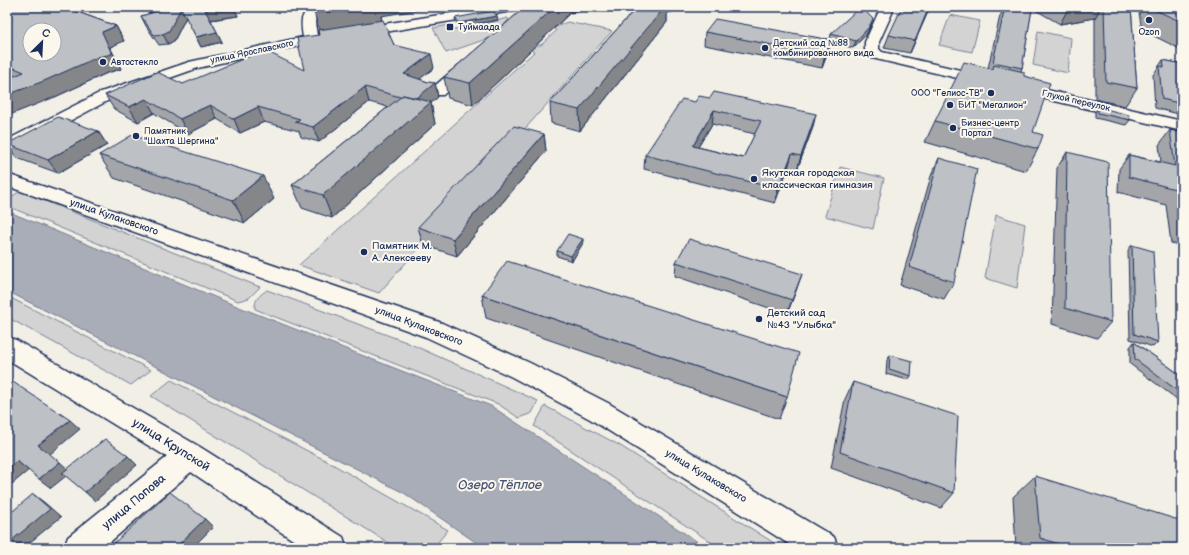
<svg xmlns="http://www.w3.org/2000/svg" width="1189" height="555" font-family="'Balsamiq Sans',sans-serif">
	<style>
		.green { fill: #d2d3d2; stroke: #768198 }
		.water { fill: #a9adb7; stroke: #707b93 }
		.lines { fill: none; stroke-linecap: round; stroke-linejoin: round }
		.minor-casing { stroke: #1b2f5e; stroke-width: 3 }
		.minor { fill: #fbf7ec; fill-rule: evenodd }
		.wall { fill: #a3a5a9; stroke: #1b2f5e; fill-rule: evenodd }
		.shaded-wall { fill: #848689; stroke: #1b2f5e }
		.building { fill: #bdc0c4; stroke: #1b2f5e; fill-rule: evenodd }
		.poi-dot { fill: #1b2f5e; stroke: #fbf7ec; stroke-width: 1.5 }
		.labels { text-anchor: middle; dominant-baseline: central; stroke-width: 4; stroke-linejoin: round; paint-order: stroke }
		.far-poi-label { font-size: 9px; fill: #1b2f5e; stroke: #fbf7ec; text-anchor: start }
		.far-street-label { font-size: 9px; fill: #1b2f5e; stroke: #fbf7ec }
		.poi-label { font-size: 10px; fill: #1b2f5e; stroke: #fbf7ec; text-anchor: start }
		.street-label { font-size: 10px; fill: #1b2f5e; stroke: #fbf7ec }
		.near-street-label { font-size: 12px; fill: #1b2f5e; stroke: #fbf7ec }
		.near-water-label { font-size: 13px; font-style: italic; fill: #465579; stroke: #fbf7ec }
	</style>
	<rect width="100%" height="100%" fill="#f2efe6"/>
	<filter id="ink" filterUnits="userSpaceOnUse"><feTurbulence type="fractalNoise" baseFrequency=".025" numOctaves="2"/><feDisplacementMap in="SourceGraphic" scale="8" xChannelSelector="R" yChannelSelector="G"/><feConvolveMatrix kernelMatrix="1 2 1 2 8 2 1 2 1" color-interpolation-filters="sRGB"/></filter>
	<g filter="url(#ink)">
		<path class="green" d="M 950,15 L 980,21 L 972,52 L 939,45 Z
			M 507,18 L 509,19 L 495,36 L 446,53 L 433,28 L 449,25 L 451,28 L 455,29 L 482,25 Z
			M 567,22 L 612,31 L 379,293 L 299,265 L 534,52 L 531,50 L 534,45 L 541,45 L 556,31 L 554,28 Z
			M 1038,31 L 1071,38 L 1068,73 L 1033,65 Z
			M 840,167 L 884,178 L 873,229 L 825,216 Z
			M 20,191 L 260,287 L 249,298 L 238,301 L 7,206 L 7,200 Z
			M 996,215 L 1025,224 L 1017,288 L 985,278 Z
			M 267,290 L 406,342 L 538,401 L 532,413 L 519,418 L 498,404 L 255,309 C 254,299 260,295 267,290 Z
			M 7,296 L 151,370 L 131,385 L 7,317 Z
			M 171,380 L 325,460 L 448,530 L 433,548 L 397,548 L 151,396 Z
			M 545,406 L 619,445 L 782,548 L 720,548 L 534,426 Z"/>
		<path class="water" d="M 7,211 L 239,307 L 491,406 L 707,548 L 484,548 L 404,493 L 7,291 Z"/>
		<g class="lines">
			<defs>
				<path id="minor" d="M 314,7 L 342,7 L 340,10 L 321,13 L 316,16 L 315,23 L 317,35 L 488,7 L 519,7 L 512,11 L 282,49 L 198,68 L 113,98 L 13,151 L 7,152 L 7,140 L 101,92 L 189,62 L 303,37 C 301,24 299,12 314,7 Z
					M 877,7 L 891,7 L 893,11 L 879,42 L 879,49 L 882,52 L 1182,121 L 1182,131 L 872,58 L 865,50 L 865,42 L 879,11 Z
					M 468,60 L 473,62 L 476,65 L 473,68 L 443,95 L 431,95 L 429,92 L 431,89 L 463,62 Z
					M 7,174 L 442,323 L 530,363 L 608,403 L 834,537 L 838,548 L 795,548 L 590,419 L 512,377 L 426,337 L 7,186 Z
					M 7,337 L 16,340 L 200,447 L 343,537 L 347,548 L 305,548 L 191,472 L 103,548 L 64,548 L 68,537 L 167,457 L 7,359 Z"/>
			</defs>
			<use href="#minor" class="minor-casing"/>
			<use href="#minor" class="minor"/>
		</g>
		<path class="wall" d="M 7,7 L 75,7 L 78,12 L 116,26 L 124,41 L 110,47 L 121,69 L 107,73 L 55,97 L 7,75 Z
			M 133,7 L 234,7 L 238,16 L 211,20 L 222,42 L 201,47 L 186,17 L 174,41 L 168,44 L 159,45 L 146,26 L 141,16 L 152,13 Z
			M 446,7 L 479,7 L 449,12 Z
			M 525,7 L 581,11 L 570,13 L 473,105 L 448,98 L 444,77 Z
			M 637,7 L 685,9 L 667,13 L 667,22 L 580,131 L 551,123 L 550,103 Z
			M 930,7 L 910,53 L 884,48 L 889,35 Z
			M 1003,7 L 1131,7 L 1137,88 L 1125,106 L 1095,99 L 1095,18 L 1060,24 L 1032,8 L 1022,68 L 1021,71 L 1024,76 L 1033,132 L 1038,149 L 1026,171 L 925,142 L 935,121 L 988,68 L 1000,16 L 1004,8 Z
			M 1143,7 L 1182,7 L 1182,50 L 1142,30 L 1139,13 Z
			M 381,16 L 382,20 L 394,45 L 434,68 L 419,79 L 428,82 L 435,83 L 438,97 L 431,103 L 435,124 L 332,218 L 302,208 L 292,185 L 388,107 L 369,102 L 319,142 L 301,137 L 299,131 L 264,122 L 240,133 L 217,119 L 188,134 L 154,113 L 138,122 L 114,109 L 105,95 L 183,84 L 304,70 L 319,35 Z
			M 455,18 L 498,20 L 459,27 L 456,22 Z
			M 871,26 L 867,34 L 853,48 L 831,42 L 828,52 L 822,68 L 704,45 L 705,32 L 830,39 L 831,34 Z
			M 1163,60 L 1182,64 L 1182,115 L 1155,108 L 1153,75 Z
			M 710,98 L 813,127 L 797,170 L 788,168 L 775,203 L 644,169 L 645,155 L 695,102 ZM 712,124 L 755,134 L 743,158 L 698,147 Z
			M 1098,107 L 1130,120 L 1126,125 L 1095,118 L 1095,112 Z
			M 1170,130 L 1182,133 L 1182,266 L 1181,246 L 1171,243 L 1166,205 L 1118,192 L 1119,169 L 1129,155 L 1161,162 L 1159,145 Z
			M 98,131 L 107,145 L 58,173 L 17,158 L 7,145 L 7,144 Z
			M 544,134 L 546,151 L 457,256 L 423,245 L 418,227 Z
			M 1067,152 L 1111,322 L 1097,338 L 1052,324 L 1057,168 Z
			M 99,155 L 274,199 L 245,223 L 114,178 Z
			M 939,158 L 954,282 L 944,299 L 900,285 L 931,176 Z
			M 583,243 L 572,261 L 557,256 L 557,251 Z
			M 1132,245 L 1158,342 L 1153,347 L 1130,339 L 1128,250 Z
			M 676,262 L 797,288 L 787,314 L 675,276 Z
			M 482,295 L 787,397 L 779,419 L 486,318 Z
			M 1134,342 L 1182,376 L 1182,403 L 1130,364 L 1130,347 Z
			M 890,355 L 911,376 L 908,380 L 886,374 L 887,360 Z
			M 853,382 L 954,493 L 941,508 L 831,468 L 845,399 Z
			M 1035,476 L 1182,548 L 1016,548 L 1013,497 Z"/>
		<path class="shaded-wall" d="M 62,7 L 75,7 L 80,17 Z
			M 230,7 L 234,7 L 238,16 L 209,20 L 205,10 Z
			M 348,7 L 436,7 L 381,16 L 382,23 L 320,33 L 314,12 Z
			M 448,7 L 479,7 L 449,12 Z
			M 555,7 L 581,7 L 581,11 L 570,13 L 473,105 L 470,83 Z
			M 637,7 L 686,7 L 685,9 L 667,13 L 667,22 L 580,131 L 579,110 Z
			M 929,7 L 930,7 L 910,53 L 915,41 Z
			M 1069,7 L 1101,7 L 1095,18 L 1060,24 Z
			M 181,8 L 186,17 L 174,41 L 168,44 L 163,34 Z
			M 497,16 L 498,20 L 459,27 L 459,23 Z
			M 873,19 L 867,34 L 853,48 L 856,41 Z
			M 116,26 L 124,41 L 110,47 L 121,69 L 107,73 L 55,97 L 7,116 L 7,95 L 102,32 Z
			M 217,32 L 222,42 L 201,47 L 196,37 Z
			M 831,40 L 828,52 L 822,68 L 825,55 Z
			M 431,54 L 434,68 L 408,88 L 404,74 Z
			M 435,83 L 438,97 L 431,103 L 435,124 L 332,218 L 323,195 L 414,100 Z
			M 365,87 L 369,102 L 319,142 L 313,127 Z
			M 146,99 L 154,113 L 138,122 L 129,107 Z
			M 210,105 L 217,119 L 188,134 L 180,119 Z
			M 258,107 L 264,122 L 240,133 L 234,119 Z
			M 714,110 L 712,124 L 691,159 L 693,146 Z
			M 816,114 L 813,127 L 797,170 L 801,156 Z
			M 98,131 L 107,145 L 58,173 L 48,160 Z
			M 544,134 L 546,151 L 457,256 L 453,239 Z
			M 792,154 L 788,168 L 775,203 L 778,189 Z
			M 263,176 L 274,199 L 245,223 L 233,200 Z
			M 583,239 L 583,243 L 572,261 L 571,256 Z
			M 802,274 L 797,288 L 787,314 L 792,300 Z
			M 70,420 L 80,429 L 49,455 L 38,445 Z
			M 128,456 L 137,465 L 95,501 L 85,492 Z
			M 17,461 L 29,470 L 7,488 L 7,469 Z
			M 60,462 L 71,472 L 51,488 L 39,479 Z
			M 33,494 L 45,503 L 61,517 L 23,548 L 11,541 Z
			M 205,519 L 213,527 L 192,548 L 175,548 Z"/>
		<path class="building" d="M 7,7 L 64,7 L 116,26 L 102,32 L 112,54 L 98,57 L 44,81 L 7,95 L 7,79 L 24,72 L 7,65 ZM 30,30 L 54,30 L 54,54 L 30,54 Z
			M 158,7 L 230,7 L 205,10 L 217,32 L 196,37 L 181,8 L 169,31 L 163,34 L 154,35 L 141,16 L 165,9 Z
			M 313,7 L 348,7 L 314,12 Z
			M 525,7 L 555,7 L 470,83 L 444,77 Z
			M 637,7 L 665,7 L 579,110 L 550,103 Z
			M 860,7 L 861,7 L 873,19 L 869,27 L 856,41 L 831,34 Z
			M 902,7 L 929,7 L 915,41 L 889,35 Z
			M 1005,7 L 1021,7 L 1032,9 L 1022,68 L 993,62 Z
			M 1104,7 L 1131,7 L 1137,88 L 1106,82 Z
			M 1155,7 L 1182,7 L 1182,22 L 1155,10 Z
			M 493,11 L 497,16 L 459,23 L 455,18 Z
			M 715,19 L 831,40 L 825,55 L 705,32 Z
			M 383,20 L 394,45 L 431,54 L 404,74 L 428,82 L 435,83 L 417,98 L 403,95 L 400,97 L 365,87 L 313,127 L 295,122 L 300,119 L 258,107 L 234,119 L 210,105 L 180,119 L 146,99 L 129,107 L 105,95 L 157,72 L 183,84 L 264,50 L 304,70 L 297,38 L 319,35 L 318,30 Z
			M 1163,60 L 1182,64 L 1182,104 L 1162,99 L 1159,66 L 1164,67 Z
			M 964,62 L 993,69 L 994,65 L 1024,72 L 1024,76 L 1050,83 L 1033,132 L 1043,135 L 1038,149 L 935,121 Z
			M 714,92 L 816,114 L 801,156 L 792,154 L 778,189 L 645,155 L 682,99 L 695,102 L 699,96 L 710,98 ZM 714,110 L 761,121 L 743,158 L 693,146 Z
			M 403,95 L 431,102 L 323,195 L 292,185 Z
			M 1098,107 L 1129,115 L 1130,120 L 1098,113 Z
			M 58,117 L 98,131 L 48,160 L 7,144 Z
			M 514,126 L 544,134 L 453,239 L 418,227 Z
			M 1170,130 L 1182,133 L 1182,214 L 1179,190 L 1129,177 L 1129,155 L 1175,166 Z
			M 132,135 L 263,176 L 233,200 L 99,155 Z
			M 1067,152 L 1108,162 L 1111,322 L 1065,308 Z
			M 939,158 L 977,169 L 954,282 L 909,267 Z
			M 568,234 L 583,239 L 571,256 L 557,251 Z
			M 689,239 L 802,274 L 792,300 L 676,262 Z
			M 1132,245 L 1153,251 L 1158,342 L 1134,334 Z
			M 507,261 L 799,353 L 787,397 L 482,295 Z
			M 1134,342 L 1182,376 L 1182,394 L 1135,359 Z
			M 890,355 L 912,361 L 911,376 L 889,369 Z
			M 7,378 L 70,420 L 38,445 L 60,462 L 39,479 L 17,461 L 7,469 Z
			M 853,382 L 958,416 L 954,493 L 840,452 Z
			M 105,439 L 128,456 L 85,492 L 62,473 Z
			M 1035,476 L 1182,521 L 1182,548 L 1071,548 L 1040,538 Z
			M 170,492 L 205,519 L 175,548 L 118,548 L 113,544 Z
			M 33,494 L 50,509 L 11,541 L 7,537 L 7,516 Z"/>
	</g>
	<g class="poi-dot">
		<circle cx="1149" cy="20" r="4"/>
		<rect x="446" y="23" width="8" height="8" rx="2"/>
		<circle cx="765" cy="48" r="4"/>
		<circle cx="103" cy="62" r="4"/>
		<circle cx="991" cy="93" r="4"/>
		<circle cx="950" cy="105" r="4"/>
		<circle cx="953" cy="128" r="4"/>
		<circle cx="136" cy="136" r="4"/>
		<circle cx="754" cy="179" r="4"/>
		<circle cx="364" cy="252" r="4"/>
		<circle cx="759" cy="319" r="4"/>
	</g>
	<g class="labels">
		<g class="far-poi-label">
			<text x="458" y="27">Туймаада</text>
			<text x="1149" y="32" text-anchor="middle">Ozon</text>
			<text x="773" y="43">Детский сад №88<tspan x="773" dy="10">комбинированного вида</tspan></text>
			<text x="111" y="62">Автостекло</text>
			<text x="983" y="93" text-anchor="end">ООО "Гелиос-ТВ"</text>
			<text x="958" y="105">БИТ "Мегалион"</text>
			<text x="961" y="123">Бизнес-центр<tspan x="961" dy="10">Портал</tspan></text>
			<text x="144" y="131">Памятник<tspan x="144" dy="10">"Шахта Шергина"</tspan></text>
		</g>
		<g class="far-street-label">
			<text transform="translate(252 52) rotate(-12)">улица Ярославского</text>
			<text transform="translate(1076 101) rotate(13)">Глухой переулок</text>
		</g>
		<g class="poi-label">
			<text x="762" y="173">Якутская городская<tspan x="762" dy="12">классическая гимназия</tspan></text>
			<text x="372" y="246">Памятник М.<tspan x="372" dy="12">А. Алексееву</tspan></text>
			<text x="767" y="313">Детский сад<tspan x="767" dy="12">№43 "Улыбка"</tspan></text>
		</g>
		<g class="street-label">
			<text transform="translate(114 217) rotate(19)">улица Кулаковского</text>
			<text transform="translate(419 326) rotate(21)">улица Кулаковского</text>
			<text transform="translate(706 476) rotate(31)">улица Кулаковского</text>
		</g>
		<g class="near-street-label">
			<text transform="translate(171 445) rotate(32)">улица Крупской</text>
			<text transform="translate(134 502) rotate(-40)">улица Попова</text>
		</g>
		<g class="near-water-label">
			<text x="500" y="485">Озеро Тёплое</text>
		</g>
	</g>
	<rect width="1189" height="555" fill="none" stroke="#fbf7ec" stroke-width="24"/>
	<rect x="12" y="12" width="1165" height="531" fill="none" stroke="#1b2f5e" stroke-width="1.5" filter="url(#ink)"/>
	<g transform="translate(42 42) rotate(24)"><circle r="19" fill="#fbf7ec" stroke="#a1a7b3"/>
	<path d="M0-3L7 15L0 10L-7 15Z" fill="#1b2f5e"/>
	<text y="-6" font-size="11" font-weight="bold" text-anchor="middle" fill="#1b2f5e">С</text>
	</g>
</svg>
